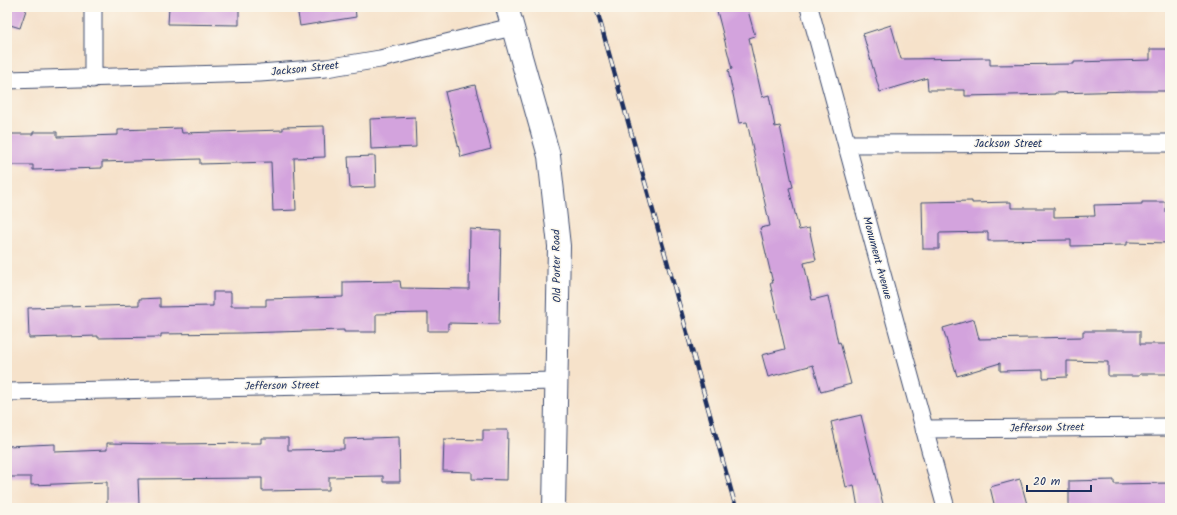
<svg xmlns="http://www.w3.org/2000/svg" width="1177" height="515" font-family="Kalam,sans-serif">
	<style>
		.building { fill: #d3a3dd }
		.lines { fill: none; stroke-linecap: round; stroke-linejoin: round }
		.street-casing { stroke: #3c4a6e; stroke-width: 19 }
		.secondary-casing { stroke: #3c4a6e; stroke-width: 24 }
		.street { stroke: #fff; stroke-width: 17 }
		.secondary { stroke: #fff; stroke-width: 22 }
		.rail-casing { stroke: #1b2f5e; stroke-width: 4.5 }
		.rail { stroke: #fbf7ec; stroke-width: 3; stroke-dasharray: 9; stroke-linecap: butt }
		.labels { text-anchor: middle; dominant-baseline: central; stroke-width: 3; stroke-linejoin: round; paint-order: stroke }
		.street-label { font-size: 11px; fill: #1b2f5e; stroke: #fbf7ec }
	</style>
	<rect width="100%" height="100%" fill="#fbf7ec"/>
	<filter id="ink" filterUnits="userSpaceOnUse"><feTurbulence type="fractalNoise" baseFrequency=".025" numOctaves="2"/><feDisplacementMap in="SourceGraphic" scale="8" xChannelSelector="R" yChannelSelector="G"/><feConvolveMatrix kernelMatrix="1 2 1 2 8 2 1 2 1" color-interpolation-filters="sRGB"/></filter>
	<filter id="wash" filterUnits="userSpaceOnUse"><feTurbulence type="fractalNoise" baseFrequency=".012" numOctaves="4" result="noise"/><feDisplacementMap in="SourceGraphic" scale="16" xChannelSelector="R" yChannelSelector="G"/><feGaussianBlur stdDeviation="0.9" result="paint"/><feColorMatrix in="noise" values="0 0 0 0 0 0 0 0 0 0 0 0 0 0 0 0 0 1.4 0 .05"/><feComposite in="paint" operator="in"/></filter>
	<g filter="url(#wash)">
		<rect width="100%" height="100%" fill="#f6e2ca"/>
		<g id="blocks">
			<path class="building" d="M 7,7 L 27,7 L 20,28 L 7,24 Z
				M 169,7 L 239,7 L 239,25 L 168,24 Z
				M 297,7 L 355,7 L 356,17 L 300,26 Z
				M 716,7 L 747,7 L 755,36 L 749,38 L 762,97 L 769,95 L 775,127 L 780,126 L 793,187 L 789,188 L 799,230 L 809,228 L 816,260 L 804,263 L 812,300 L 828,296 L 838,343 L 840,342 L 851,384 L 821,392 L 813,365 L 768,377 L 762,355 L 785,349 L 770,283 L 773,283 L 760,228 L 770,226 L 747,122 L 739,123 L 728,70 L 732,69 Z
				M 891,25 L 901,59 L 990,58 L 990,65 L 1074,64 L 1074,62 L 1150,60 L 1150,49 L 1170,49 L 1170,91 L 1133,91 L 1055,93 L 1055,94 L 965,96 L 965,90 L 928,90 L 927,78 L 880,92 L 863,34 Z
				M 475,85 L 491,149 L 461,157 L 445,92 Z
				M 415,117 L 416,147 L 371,149 L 370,119 Z
				M 324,126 L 325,157 L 294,158 L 296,210 L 273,211 L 271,162 L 200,164 L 200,159 L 102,162 L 102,168 L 33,170 L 33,165 L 7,165 L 7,134 L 33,134 L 33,132 L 57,132 L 57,137 L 118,135 L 118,130 L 181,128 L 182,133 L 283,130 L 283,127 Z
				M 375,156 L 376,187 L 350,188 L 348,157 Z
				M 972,201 L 972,203 L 1011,202 L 1011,208 L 1054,208 L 1054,217 L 1095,216 L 1094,205 L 1142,204 L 1142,202 L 1166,202 L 1166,212 L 1170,212 L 1170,243 L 1127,242 L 1127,245 L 1071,246 L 1071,240 L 988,241 L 988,232 L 939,233 L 939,249 L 923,249 L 922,202 Z
				M 470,229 L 501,231 L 499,324 L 448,323 L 448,331 L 428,331 L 428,313 L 376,314 L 376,332 L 344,332 L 344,330 L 242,333 L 161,334 L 161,337 L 98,338 L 98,336 L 29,338 L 28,308 L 139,305 L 139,299 L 160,298 L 160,307 L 213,306 L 213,292 L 231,292 L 231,306 L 266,306 L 266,299 L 343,297 L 343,282 L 400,281 L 401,288 L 469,289 Z
				M 974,319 L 979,339 L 1083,337 L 1083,331 L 1140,331 L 1140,344 L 1170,344 L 1170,374 L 1140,374 L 1139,376 L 1108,376 L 1108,362 L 1067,361 L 1067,377 L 1043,378 L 1043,370 L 1000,371 L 1000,363 L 957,376 L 943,328 Z
				M 861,415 L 884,508 L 858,508 L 854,485 L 846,487 L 831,422 Z
				M 483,430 L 508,430 L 507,480 L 472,479 L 472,472 L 443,471 L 444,439 L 483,440 Z
				M 399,437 L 400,482 L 383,482 L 383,476 L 329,477 L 329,490 L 262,491 L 262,478 L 138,479 L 139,505 L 107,505 L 107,482 L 31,485 L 31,477 L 7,477 L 7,446 L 55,444 L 55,452 L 107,450 L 107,443 L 172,444 L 261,443 L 261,438 L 288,438 L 288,450 L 344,449 L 344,439 Z
				M 1020,479 L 1028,508 L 995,508 L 990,487 Z
				M 1114,480 L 1114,484 L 1170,483 L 1170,508 L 1069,508 L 1069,481 Z"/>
		</g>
	</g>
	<g filter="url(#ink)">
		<use href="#blocks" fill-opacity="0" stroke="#3c4a6e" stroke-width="1"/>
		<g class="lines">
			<defs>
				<path id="street" d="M 809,7 L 946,508
					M 93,79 L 93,7
					M 7,80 L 260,73 L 326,68 L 380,59 L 512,27
					M 847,144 L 1170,143
					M 7,392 L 557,381
					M 924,429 L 1170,427"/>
				<path id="secondary" d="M 507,7 L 549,156 L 559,246 L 554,508"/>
			</defs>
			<use href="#street" class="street-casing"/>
			<use href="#secondary" class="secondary-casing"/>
			<use href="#street" class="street"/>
			<use href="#secondary" class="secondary"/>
			<defs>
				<path id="rail" d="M 596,7 L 736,508"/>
			</defs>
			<use href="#rail" class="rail-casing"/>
			<use href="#rail" class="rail"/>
		</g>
	</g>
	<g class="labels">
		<g class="street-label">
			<text transform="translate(305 69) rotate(-6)">Jackson Street</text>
			<text x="1008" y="144">Jackson Street</text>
			<text transform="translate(877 258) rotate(75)">Monument Avenue</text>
			<text transform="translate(557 266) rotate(-91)">Old Porter Road</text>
			<text transform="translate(282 386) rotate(-1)">Jefferson Street</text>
			<text transform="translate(1047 428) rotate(-1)">Jefferson Street</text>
		</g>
	</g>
	<rect width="1177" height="515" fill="none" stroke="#fbf7ec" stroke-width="24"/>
	<path d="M1027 485v6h64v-6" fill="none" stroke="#1b2f5e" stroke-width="2"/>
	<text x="1033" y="485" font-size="12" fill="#1b2f5e" stroke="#fbf7ec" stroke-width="3" paint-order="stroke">20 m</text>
</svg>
